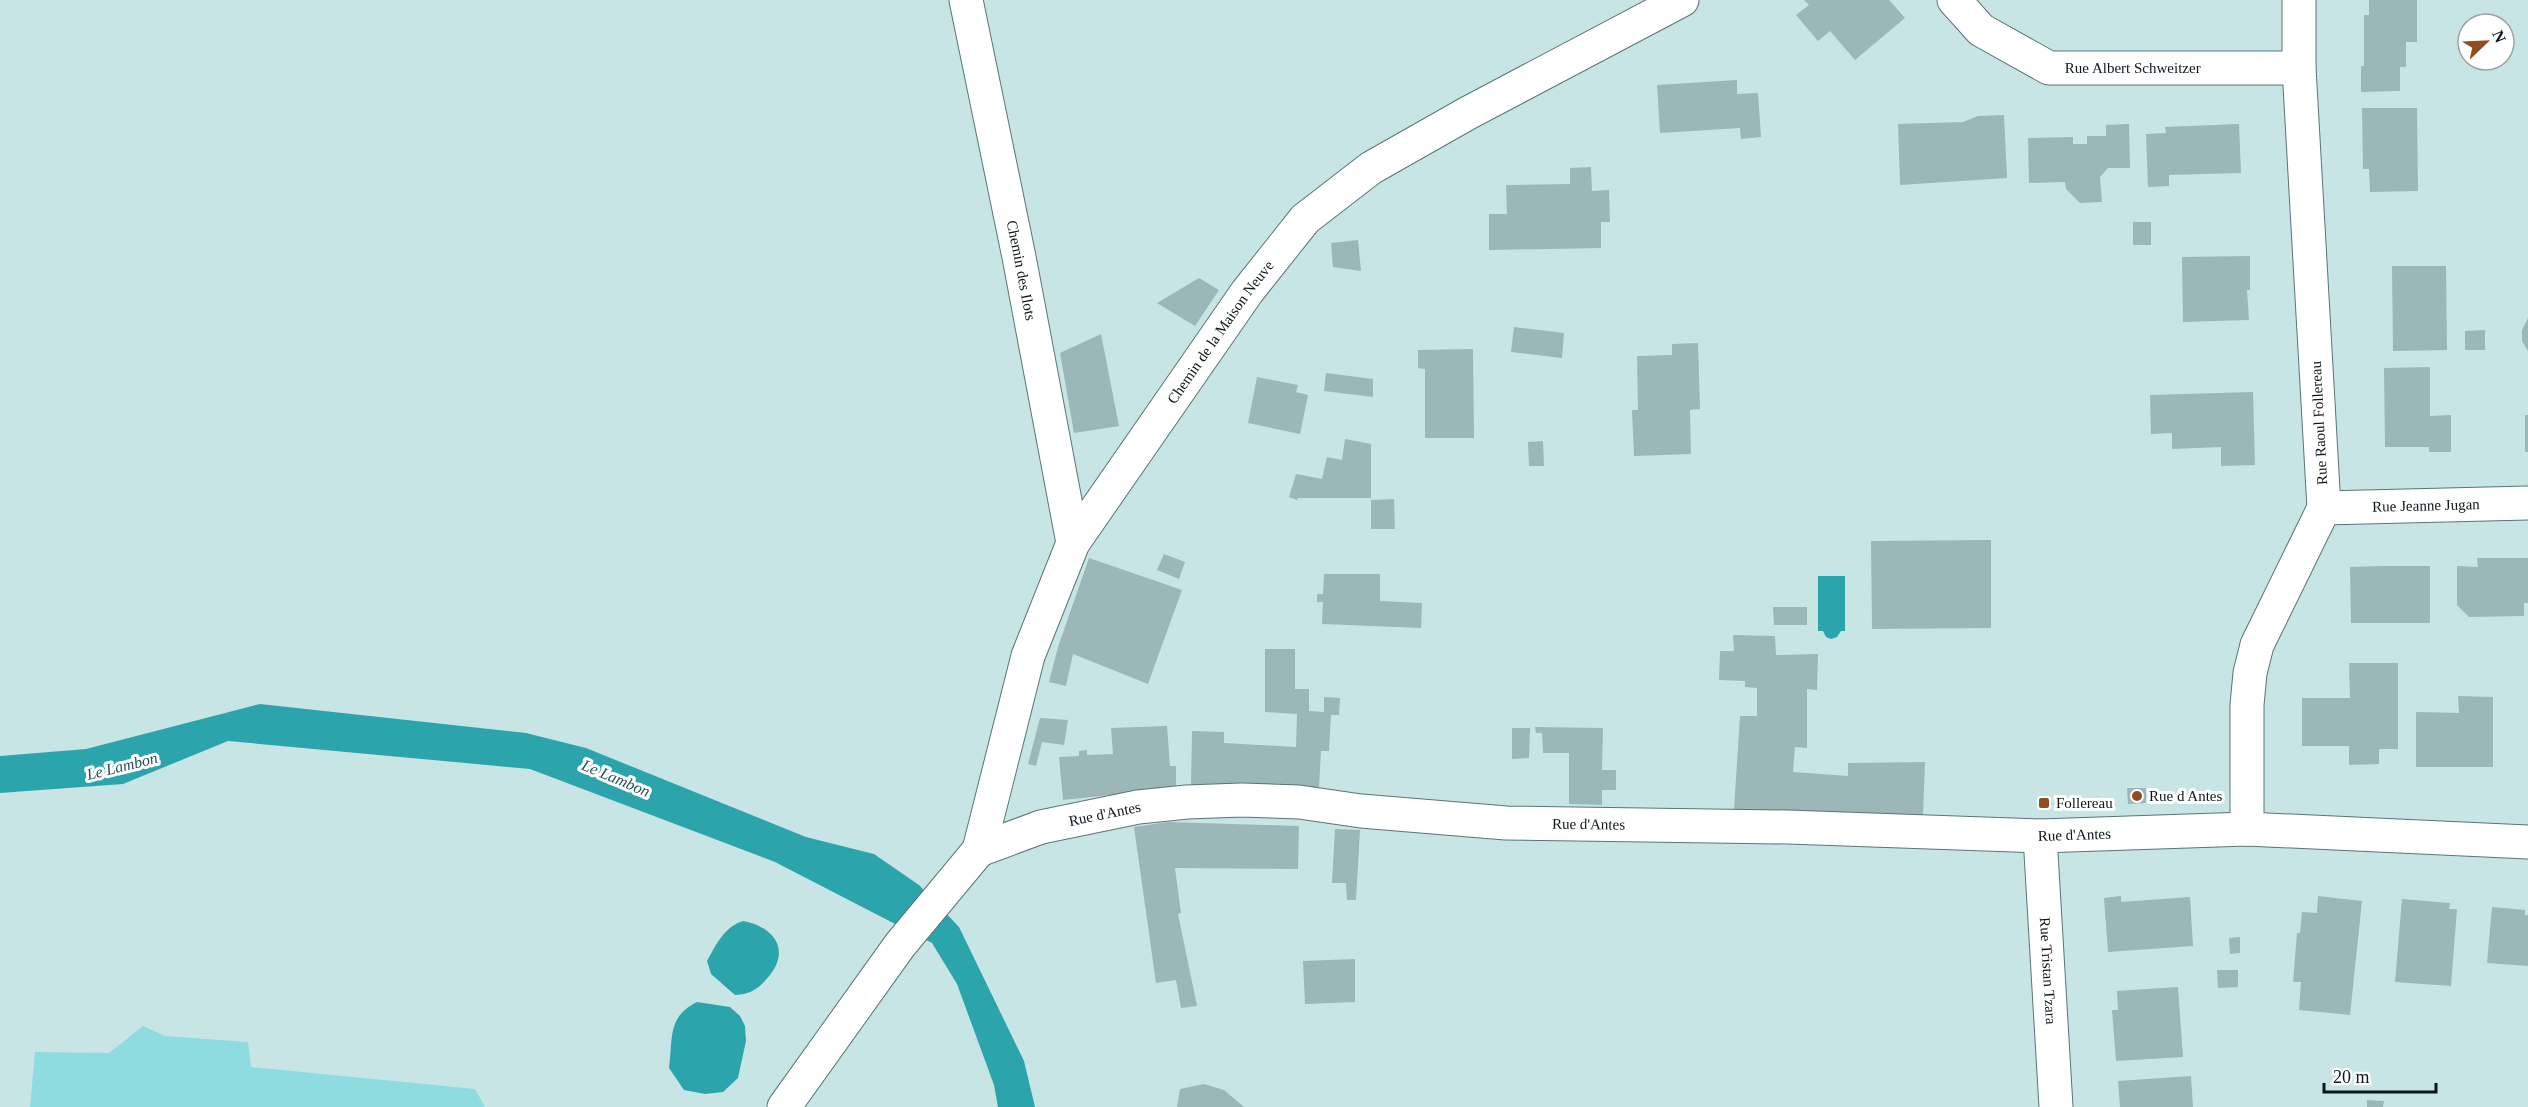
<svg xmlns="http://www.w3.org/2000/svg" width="2528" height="1107" font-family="Georgia,serif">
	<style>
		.green { fill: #8edce0 }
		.water { fill: #2ba5ab }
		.building { fill: #9bb7b8 }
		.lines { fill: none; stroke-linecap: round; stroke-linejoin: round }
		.minor-casing { stroke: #5a7476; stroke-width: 35 }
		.tertiary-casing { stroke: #5a7476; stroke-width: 35 }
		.minor { stroke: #fff; stroke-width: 33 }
		.tertiary { stroke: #fff; stroke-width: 33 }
		.poi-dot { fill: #914d21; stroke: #fff; stroke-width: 2 }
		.labels { text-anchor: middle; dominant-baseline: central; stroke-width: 6; stroke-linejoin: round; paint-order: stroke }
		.street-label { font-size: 15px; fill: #0d1718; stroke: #fff }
		.poi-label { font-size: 15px; fill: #0d1718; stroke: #fff; text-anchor: start }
		.water-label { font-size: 16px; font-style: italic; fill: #215355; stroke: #fff }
	</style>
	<rect width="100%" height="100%" fill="#c8e5e6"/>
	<path class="green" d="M 143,1026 L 165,1036 L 248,1042 L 251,1067 L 475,1089 L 485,1107 L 30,1107 L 35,1052 L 109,1053 Z"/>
	<path class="water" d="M 1818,576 L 1845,576 L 1845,631 L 1841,631 L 1837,637 L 1831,639 L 1826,637 L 1823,631 L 1818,631 Z
		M 260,704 L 526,733 L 586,748 L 806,837 L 874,854 L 919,885 L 959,927 L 1024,1061 L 1035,1107 L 998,1107 L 994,1085 L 957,984 L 932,943 L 775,862 L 530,769 L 228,741 L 123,784 L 0,793 L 0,756 L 86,749 Z
		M 743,921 C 772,926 791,948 770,975 C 759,988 753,994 735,995 L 711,974 L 707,961 C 716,945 724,927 743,921 Z
		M 697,1002 L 730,1007 L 740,1016 L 745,1026 L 746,1041 L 738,1078 L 723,1092 L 705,1094 L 684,1090 L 669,1068 C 673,1038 667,1017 697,1002 Z"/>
	<path class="building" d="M 1804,0 L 1889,0 L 1905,18 L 1855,60 L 1830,31 L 1818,41 L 1796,15 L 1809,5 Z
		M 2369,0 L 2417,0 L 2417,42 L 2406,42 L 2406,67 L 2400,67 L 2400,91 L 2361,92 L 2361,66 L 2364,66 L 2364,15 L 2369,15 Z
		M 1737,80 L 1737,94 L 1758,93 L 1761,137 L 1741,139 L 1740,128 L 1660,133 L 1657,85 Z
		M 2362,108 L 2417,108 L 2418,191 L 2370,192 L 2369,169 L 2363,169 Z
		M 2004,115 L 2007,178 L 1900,185 L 1898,124 L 1963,122 L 1978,116 Z
		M 2129,124 L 2130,168 L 2108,168 L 2100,177 L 2102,202 L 2080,203 L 2066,189 L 2065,182 L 2029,183 L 2028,138 L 2073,137 L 2073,144 L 2087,144 L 2087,136 L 2106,136 L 2106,125 Z
		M 2239,124 L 2241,173 L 2169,175 L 2169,186 L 2148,187 L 2146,134 L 2166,133 L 2165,127 Z
		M 1591,167 L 1592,191 L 1609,190 L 1610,222 L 1601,222 L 1601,248 L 1489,250 L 1489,214 L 1507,214 L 1506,185 L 1570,184 L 1570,168 Z
		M 2133,222 L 2151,222 L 2151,245 L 2133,245 Z
		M 1358,240 L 1361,271 L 1333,267 L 1331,243 Z
		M 2250,256 L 2250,290 L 2247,290 L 2249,320 L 2183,322 L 2182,257 Z
		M 2392,266 L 2446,266 L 2447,350 L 2393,351 Z
		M 1199,278 L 1219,290 L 1195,326 L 1157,303 Z
		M 2528,318 L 2528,351 L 2522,341 L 2522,330 Z
		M 1514,327 L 1564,333 L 1562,358 L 1511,352 Z
		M 2485,330 L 2485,350 L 2465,350 L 2465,331 Z
		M 1101,334 L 1119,426 L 1074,433 L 1060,353 Z
		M 1698,343 L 1700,409 L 1690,410 L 1691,454 L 1634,456 L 1632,410 L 1638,410 L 1637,356 L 1672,355 L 1672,344 Z
		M 1473,349 L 1474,438 L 1425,438 L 1425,369 L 1418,368 L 1418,350 Z
		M 2430,367 L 2430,416 L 2451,415 L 2451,452 L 2429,452 L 2429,447 L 2385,447 L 2384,368 Z
		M 1326,373 L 1373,379 L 1373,397 L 1324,391 Z
		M 1257,377 L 1298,385 L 1296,392 L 1308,395 L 1300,434 L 1248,423 Z
		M 2253,392 L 2255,465 L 2221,466 L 2221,447 L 2172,449 L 2172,433 L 2151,434 L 2150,395 Z
		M 2525,415 L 2528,415 L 2528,452 L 2525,452 Z
		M 1345,439 L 1371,444 L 1371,498 L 1298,498 L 1297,500 L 1289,497 L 1296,474 L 1322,479 L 1327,457 L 1342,460 Z
		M 1543,441 L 1544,466 L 1529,466 L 1528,442 Z
		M 1394,499 L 1395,529 L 1371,529 L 1371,500 Z
		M 1991,540 L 1991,628 L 1872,629 L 1871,541 Z
		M 1164,554 L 1185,562 L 1179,579 L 1157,570 Z
		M 1089,558 L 1182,590 L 1148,684 L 1073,654 L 1066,686 L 1049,682 L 1058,647 Z
		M 2477,558 L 2528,558 L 2528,603 L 2524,603 L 2524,616 L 2469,617 L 2457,605 L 2457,566 L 2478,567 Z
		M 2381,566 L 2430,566 L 2430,623 L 2351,623 L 2350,567 Z
		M 1324,574 L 1380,574 L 1380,601 L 1422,603 L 1421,628 L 1322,624 L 1323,602 L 1317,602 L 1317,594 L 1323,594 Z
		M 1773,607 L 1807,607 L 1807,625 L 1774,625 Z
		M 1733,635 L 1775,636 L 1776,655 L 1818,654 L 1817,690 L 1807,689 L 1807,748 L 1795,747 L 1793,772 L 1848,776 L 1848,763 L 1925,762 L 1923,815 L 1734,809 L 1740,716 L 1757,716 L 1757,688 L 1745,687 L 1745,681 L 1719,680 L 1720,651 L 1734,651 Z
		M 1265,649 L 1295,649 L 1295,689 L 1309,689 L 1309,711 L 1324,712 L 1324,697 L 1340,698 L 1339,715 L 1331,715 L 1329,751 L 1321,751 L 1319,788 L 1221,784 L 1191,786 L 1192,731 L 1224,732 L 1224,743 L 1296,747 L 1297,714 L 1265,712 Z
		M 2349,663 L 2398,663 L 2398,749 L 2379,749 L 2379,764 L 2349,765 L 2349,746 L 2302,746 L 2302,698 L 2350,698 Z
		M 2458,696 L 2493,697 L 2493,767 L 2416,767 L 2416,712 L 2459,713 Z
		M 1040,718 L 1068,720 L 1064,745 L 1042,742 L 1036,766 L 1028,764 Z
		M 1167,726 L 1170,766 L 1176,766 L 1176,788 L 1063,800 L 1059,757 L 1079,756 L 1079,751 L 1087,750 L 1087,755 L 1113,754 L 1111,728 Z
		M 1535,727 L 1603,728 L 1602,770 L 1616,770 L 1616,790 L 1602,790 L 1602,805 L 1569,804 L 1569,753 L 1543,753 L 1542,733 L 1536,733 Z
		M 1512,728 L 1530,728 L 1529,758 L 1512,759 Z
		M 2127,788 L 2146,788 L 2146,803 L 2128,804 Z
		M 1168,822 L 1299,826 L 1298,869 L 1175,868 L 1181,913 L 1178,914 L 1197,1006 L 1181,1008 L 1176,980 L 1156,983 L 1134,827 Z
		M 1335,829 L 1360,830 L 1356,900 L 1347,900 L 1346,883 L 1332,883 Z
		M 2121,896 L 2121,902 L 2190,897 L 2193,946 L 2108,952 L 2104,898 Z
		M 2318,896 L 2362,901 L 2350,1015 L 2299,1010 L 2301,982 L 2293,982 L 2297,933 L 2300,933 L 2302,912 L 2317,913 Z
		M 2402,899 L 2450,903 L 2449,909 L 2457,909 L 2451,986 L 2395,982 Z
		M 2492,907 L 2525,910 L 2525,915 L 2528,915 L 2528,966 L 2487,963 Z
		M 2240,937 L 2240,953 L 2230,954 L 2229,938 Z
		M 1355,959 L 1355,1002 L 1305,1004 L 1303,961 Z
		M 2217,970 L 2238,970 L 2238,987 L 2218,988 Z
		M 2178,987 L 2183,1057 L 2116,1061 L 2112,1010 L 2118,1010 L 2117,991 Z
		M 2191,1076 L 2193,1107 L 2120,1107 L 2118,1081 Z
		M 1204,1084 L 1224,1090 L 1244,1107 L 1177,1107 L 1180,1089 Z
		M 2367,1100 L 2384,1101 L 2383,1107 L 2367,1107 Z"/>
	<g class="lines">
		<defs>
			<g id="minor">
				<path id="s1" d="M 966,0 L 1019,257 L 1073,543"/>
				<path id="s2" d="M 1954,0 L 1981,30 L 2049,68 L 2299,68"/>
				<path id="s3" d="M 2324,508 L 2528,503"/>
				<path d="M 2247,829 L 2247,705 L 2250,673 L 2257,645 L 2324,508 L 2299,68 L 2299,0"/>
				<path id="s4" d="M 2040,836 L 2056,1107"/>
				<path id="s5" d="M 979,850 L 1028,656 L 1073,543 L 1247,292 L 1305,219 L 1371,168 L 1468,113 L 1682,0"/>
			</g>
			<g id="tertiary">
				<path id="s6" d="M 784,1107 L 900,945 L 979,850 L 1041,827 L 1138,807 L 1187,802 L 1242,800 L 1299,802 L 1361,811 L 1506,823 L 1788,827 L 2040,836 L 2247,829 L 2528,842"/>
			</g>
		</defs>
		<use href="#minor" class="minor-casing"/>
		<use href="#tertiary" class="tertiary-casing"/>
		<use href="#minor" class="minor"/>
		<use href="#tertiary" class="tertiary"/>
	</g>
	<g class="poi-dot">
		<circle cx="2137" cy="796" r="6"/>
		<rect x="2038" y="797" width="12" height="12" rx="3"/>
	</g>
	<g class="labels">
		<g class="street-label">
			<text stroke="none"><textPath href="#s2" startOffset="202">Rue Albert Schweitzer</textPath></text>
			<text stroke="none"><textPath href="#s1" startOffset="276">Chemin des Ilots</textPath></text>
			<text stroke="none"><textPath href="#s5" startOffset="579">Chemin de la Maison Neuve</textPath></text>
			<text transform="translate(2319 423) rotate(-93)">Rue Raoul Follereau</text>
			<text stroke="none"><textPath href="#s3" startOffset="102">Rue Jeanne Jugan</textPath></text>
			<text stroke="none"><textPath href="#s6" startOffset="454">Rue d'Antes</textPath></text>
			<text stroke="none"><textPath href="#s6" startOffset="940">Rue d'Antes</textPath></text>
			<text stroke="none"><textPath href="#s6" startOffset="1426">Rue d'Antes</textPath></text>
			<text stroke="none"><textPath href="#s4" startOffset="135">Rue Tristan Tzara</textPath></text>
		</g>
		<g class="poi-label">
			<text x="2149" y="796">Rue d Antes</text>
			<text x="2056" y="803">Follereau</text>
		</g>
		<g class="water-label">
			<text transform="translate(122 766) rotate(-14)">Le Lambon</text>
			<text transform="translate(616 778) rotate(23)">Le Lambon</text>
		</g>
	</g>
	<g transform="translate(2486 42) rotate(67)"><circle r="28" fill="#ffffff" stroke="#9ea2a3" stroke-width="1.5"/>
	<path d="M0-4.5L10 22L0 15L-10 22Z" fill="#914d21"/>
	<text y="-9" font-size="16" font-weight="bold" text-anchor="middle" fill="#0d1718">N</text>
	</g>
	<path d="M2324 1083v9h112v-9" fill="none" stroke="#0d1718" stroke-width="3"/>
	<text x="2333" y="1083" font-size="18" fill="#0d1718" stroke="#ffffff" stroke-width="4.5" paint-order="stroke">20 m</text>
</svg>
